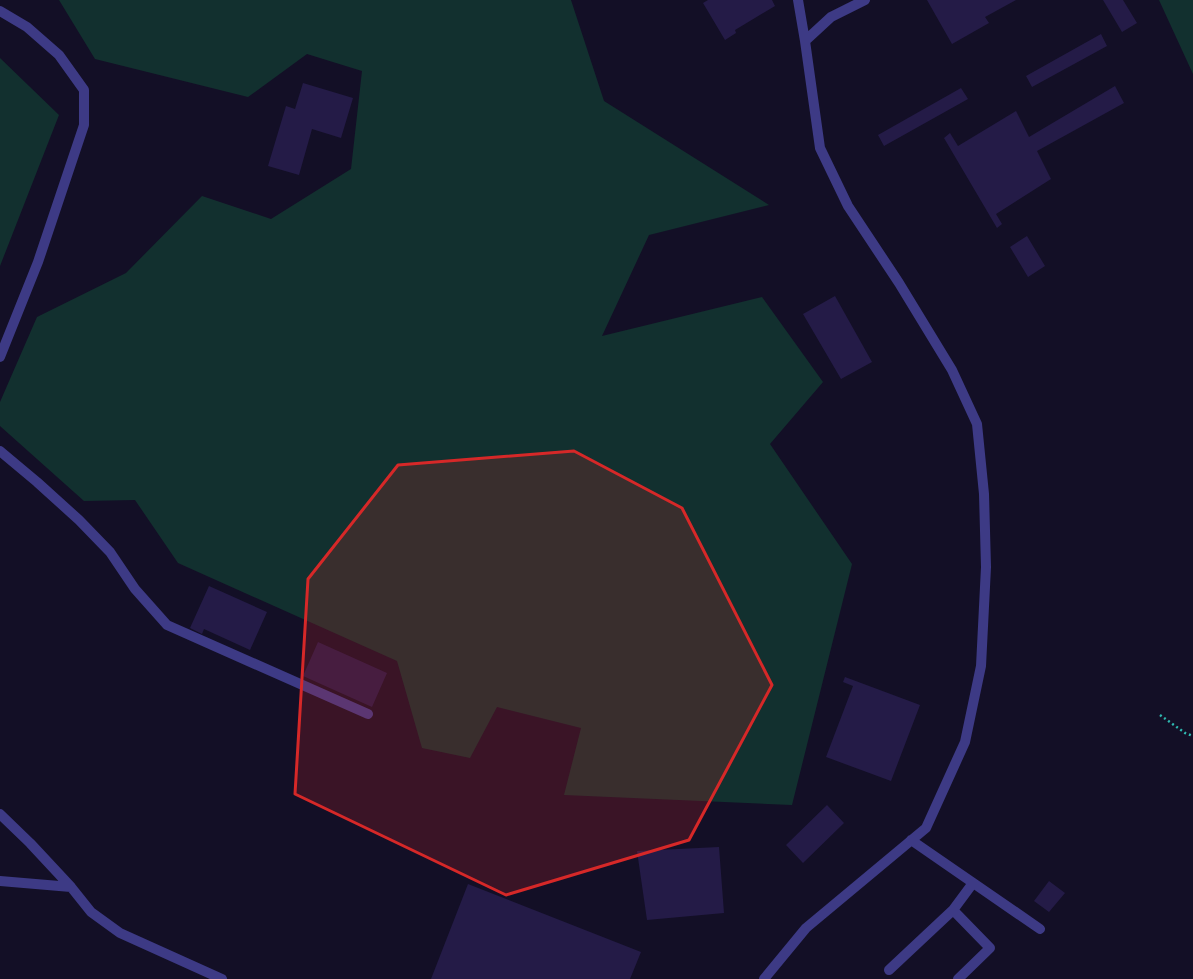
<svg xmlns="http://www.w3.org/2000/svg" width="1193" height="979" font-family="'DM Sans',sans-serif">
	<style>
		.green { fill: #12302f }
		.building { fill: #241b47 }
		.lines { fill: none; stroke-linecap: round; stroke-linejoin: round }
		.path { stroke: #2fb8b0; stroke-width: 2.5; stroke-dasharray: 2 3; stroke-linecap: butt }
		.minor { stroke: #3d3a85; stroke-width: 10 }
		.marked { fill: #d62828; fill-opacity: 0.2; stroke: #d62828; stroke-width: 3; stroke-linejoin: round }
	</style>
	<rect width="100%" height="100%" fill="#130f26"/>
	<path class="green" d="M 59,0 L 571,0 L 604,101 L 769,205 L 649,235 L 602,336 L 762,297 L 823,382 L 770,444 L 852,564 L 792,805 L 564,795 L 581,728 L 497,707 L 470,758 L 422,748 L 397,661 L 178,563 L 135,500 L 84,501 L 0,426 L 0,402 L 37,317 L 126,273 L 202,196 L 271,219 L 351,169 L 362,71 L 307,54 L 248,97 L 95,59 Z
		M 1159,0 L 1193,0 L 1193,74 Z
		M 0,58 L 59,115 L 0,266 Z"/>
	<path class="building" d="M 708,0 L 772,0 L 775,6 L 735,30 L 736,33 L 725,40 L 703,3 Z
		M 927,0 L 1016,0 L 985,17 L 989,23 L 952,44 Z
		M 1103,0 L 1123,0 L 1137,23 L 1122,32 Z
		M 1101,34 L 1107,46 L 1032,87 L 1026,76 Z
		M 303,83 L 353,98 L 341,138 L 312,129 L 299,175 L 268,166 L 286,106 L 295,109 Z
		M 1115,86 L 1124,103 L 1037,151 L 1051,179 L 996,214 L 1002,224 L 997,228 L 944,138 L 950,133 L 958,146 L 1016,111 L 1029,137 Z
		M 961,88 L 968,99 L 884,146 L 878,135 Z
		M 1027,236 L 1045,266 L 1028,277 L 1010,247 Z
		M 835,296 L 872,362 L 841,379 L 803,314 Z
		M 209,586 L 267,612 L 250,650 L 204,629 L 202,634 L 190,628 Z
		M 318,642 L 387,673 L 372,707 L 303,676 Z
		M 845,677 L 920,705 L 891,781 L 826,757 L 853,686 L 843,682 Z
		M 827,805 L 844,823 L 803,863 L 786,845 Z
		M 719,847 L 724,913 L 647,920 L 637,851 Z
		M 1049,881 L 1065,893 L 1049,912 L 1034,901 Z
		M 468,884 L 641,952 L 630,979 L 431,979 Z"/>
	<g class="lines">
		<path class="path" d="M 1160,715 L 1185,733 L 1193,736"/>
		<path class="minor" d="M 0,11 L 27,27 L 59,55 L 84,90 L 84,125 L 38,262 L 0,357
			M 805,41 L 831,17 L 865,0
			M 0,451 L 37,482 L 79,520 L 110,552 L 135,589 L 167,625 L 368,714
			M 0,814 L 30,843 L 71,887 L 0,881
			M 911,840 L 1040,929
			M 71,887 L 91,912 L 120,933 L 222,979
			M 953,910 L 990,948 L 958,979
			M 889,970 L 953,910 L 973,883
			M 764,979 L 806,928 L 926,828 L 965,742 L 981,666 L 986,567 L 984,494 L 977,424 L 952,370 L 899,283 L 848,206 L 820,148 L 805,41 L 798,0"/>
	</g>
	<path class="marked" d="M 574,451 L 682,508 L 772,685 L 689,840 L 506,895 L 295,794 L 308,579 L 398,465 Z"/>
</svg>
